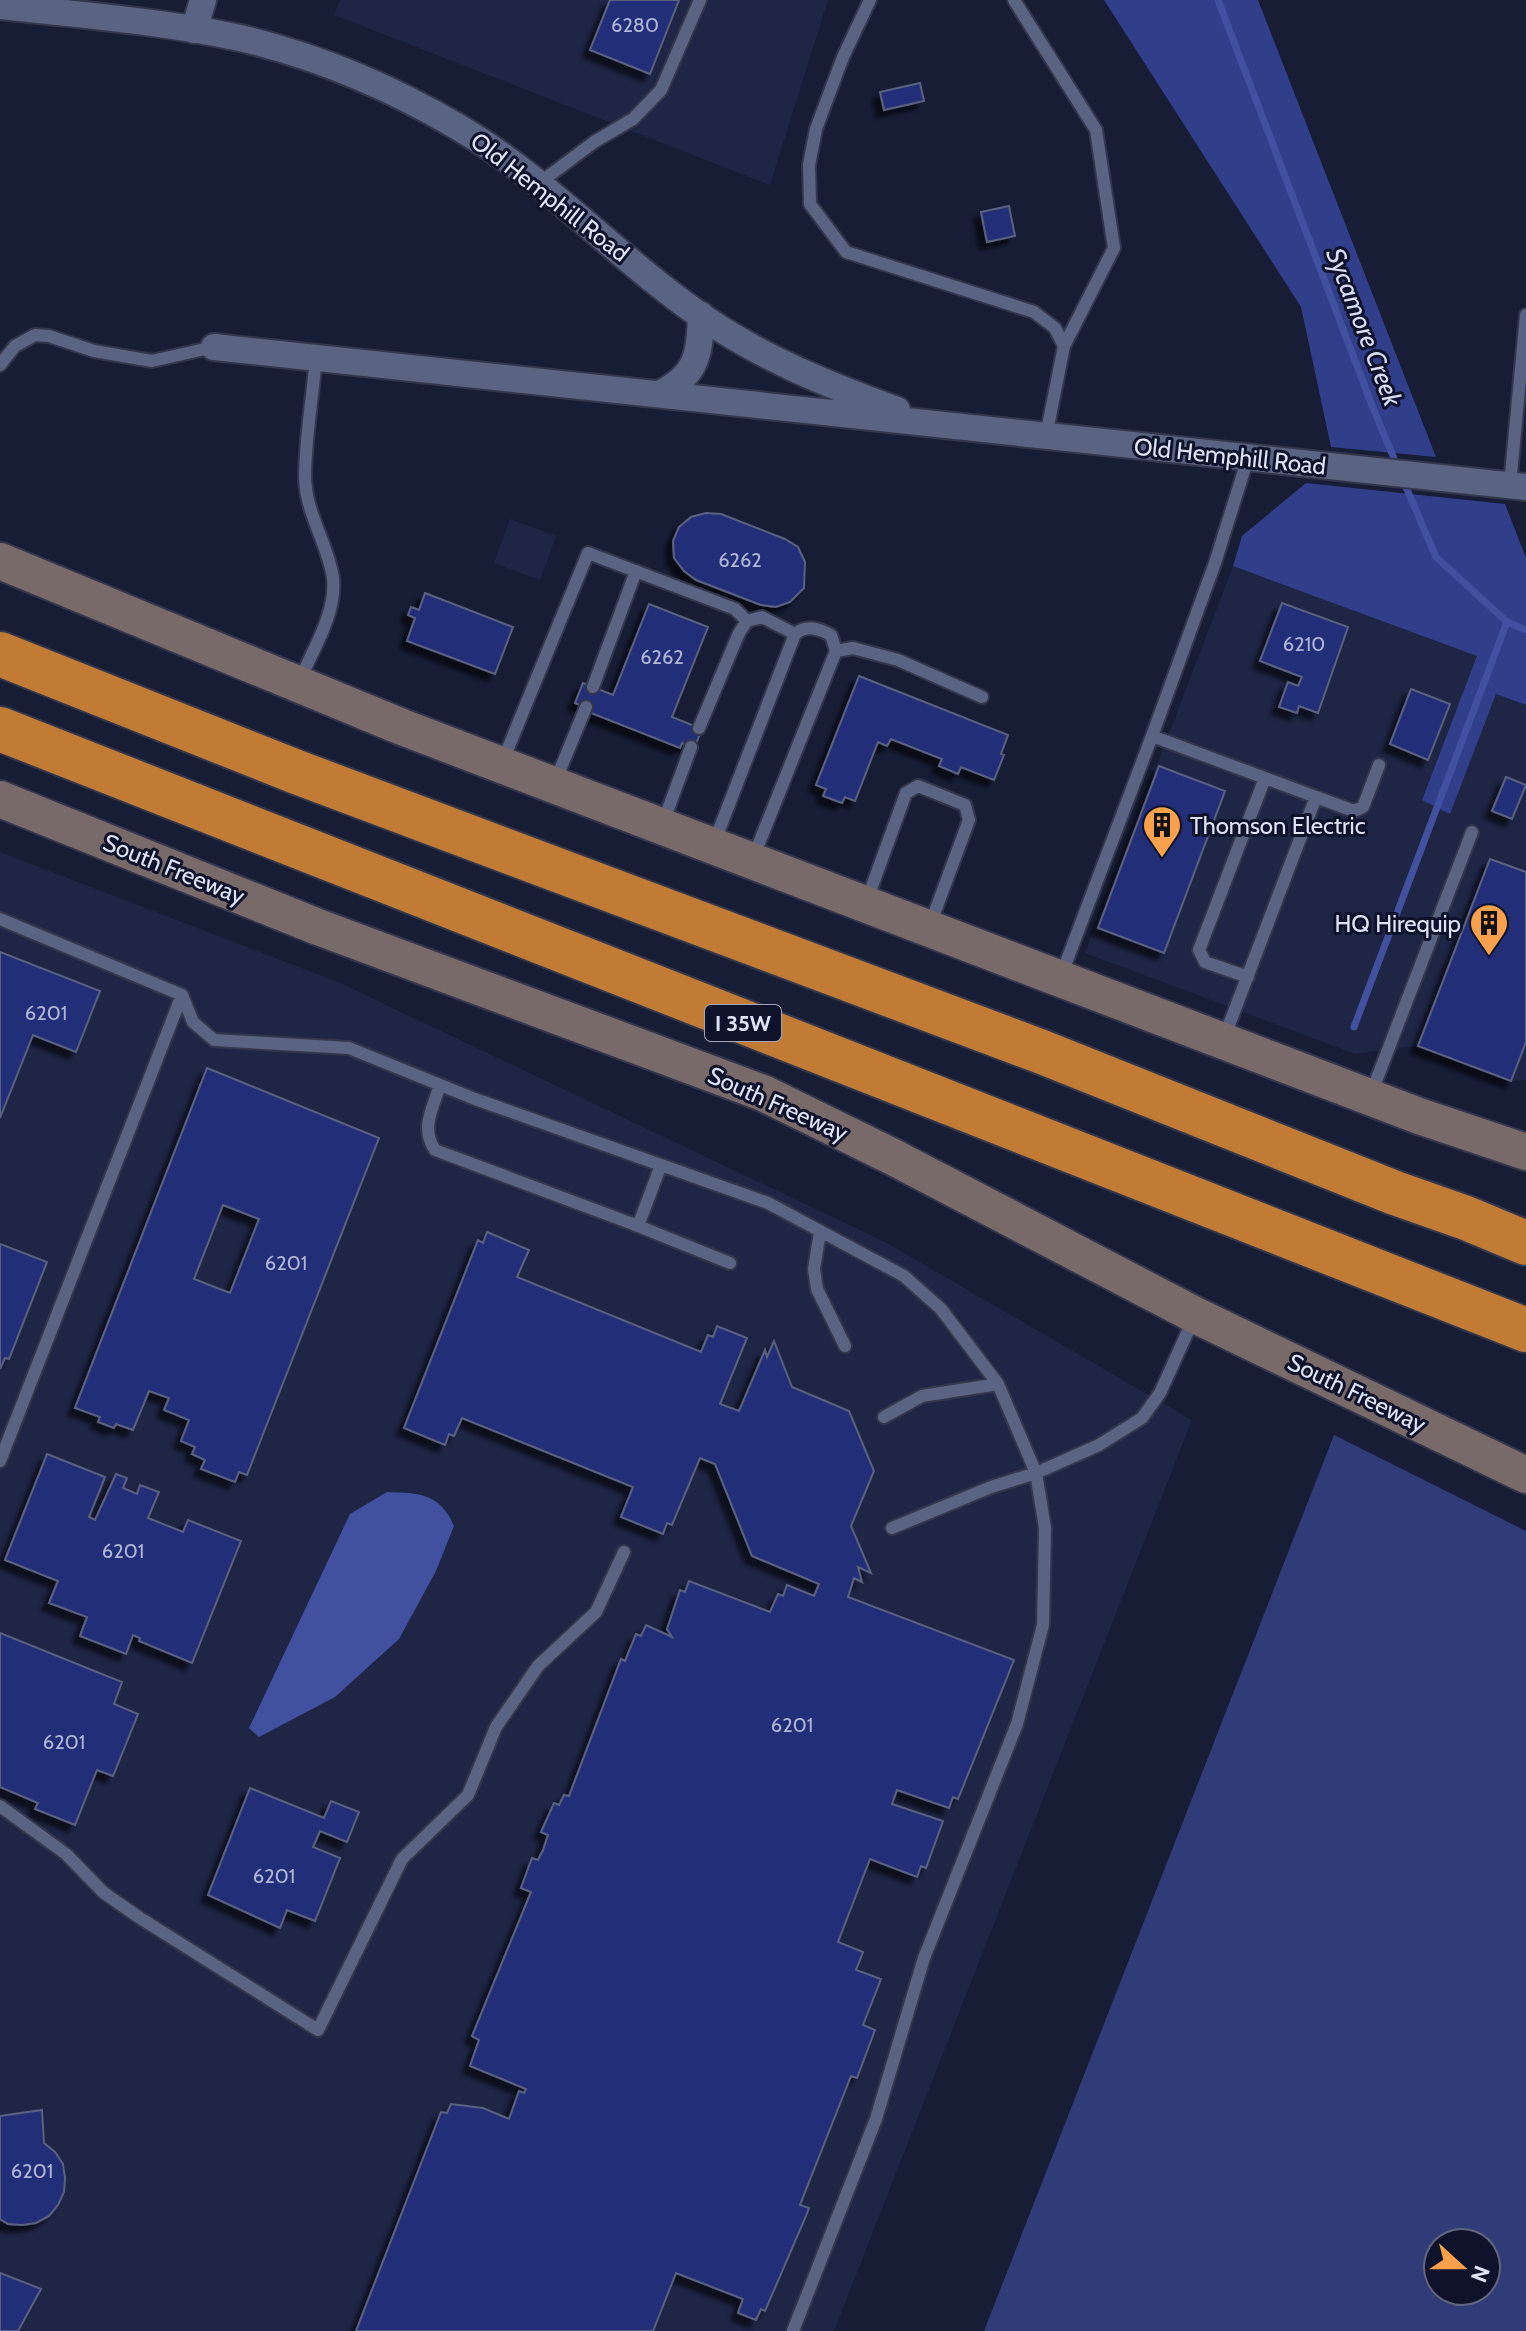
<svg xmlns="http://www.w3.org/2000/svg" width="1526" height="2331" font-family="Cabin,sans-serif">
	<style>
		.built { fill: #1e2545 }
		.green { fill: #2f3c77; fill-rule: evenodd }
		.forest { fill: #313f8b }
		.water { fill: #41519f }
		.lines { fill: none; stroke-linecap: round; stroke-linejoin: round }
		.stream { stroke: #41519f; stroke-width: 7 }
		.building { fill: #222d77; stroke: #5a6280; stroke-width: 2; fill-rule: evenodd; filter: url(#shadow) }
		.lane-casing { stroke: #34374c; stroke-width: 16 }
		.street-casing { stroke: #34374c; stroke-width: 30 }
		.secondary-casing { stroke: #34374c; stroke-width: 40 }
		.highway-casing { stroke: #34374c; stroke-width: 48 }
		.lane { stroke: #5a6381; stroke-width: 12 }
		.street { stroke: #5a6381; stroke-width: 26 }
		.secondary { stroke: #796a6a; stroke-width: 36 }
		.highway { stroke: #c27b35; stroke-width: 44 }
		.labels { text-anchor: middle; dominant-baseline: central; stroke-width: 6; stroke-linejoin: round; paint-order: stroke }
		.number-label { font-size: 20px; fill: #afb6d6 }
		.shield { fill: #0e132b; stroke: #a0a5b8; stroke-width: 2 }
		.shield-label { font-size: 22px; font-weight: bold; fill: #dee3f5 }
		.street-label { font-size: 24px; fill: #dee3f5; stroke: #0e132b }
		.poi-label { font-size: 24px; fill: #dee3f5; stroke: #0e132b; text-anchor: start }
		.water-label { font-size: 26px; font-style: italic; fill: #d8dff5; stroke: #0e132b }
	</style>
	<defs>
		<filter id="shadow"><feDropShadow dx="-7" dy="7" stdDeviation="2" flood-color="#0009"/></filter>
	</defs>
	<rect width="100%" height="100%" fill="#161d35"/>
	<path class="built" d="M 340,0 L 828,0 L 770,185 L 334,15 Z
		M 510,519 L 556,536 L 540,580 L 494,563 Z
		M 1233,566 L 1478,656 L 1422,799 L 1449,814 L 1496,694 L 1526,705 L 1526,1080 L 1511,1081 L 1418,1046 L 1355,1054 L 1085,953 Z
		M 0,852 L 338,982 L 885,1242 L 1192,1420 L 834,2331 L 0,2331 Z"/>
	<path class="green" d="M 1334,1435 L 1526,1531 L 1526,2331 L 984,2331 ZM 1438,2243 L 1486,2243 L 1486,2291 L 1438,2291 Z"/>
	<path class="forest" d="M 1104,0 L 1258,0 L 1436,457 L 1331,447 L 1301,307 Z
		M 1306,483 L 1505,504 L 1526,558 L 1526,705 L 1496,694 L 1450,814 L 1422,800 L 1477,656 L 1233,566 L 1242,536 Z"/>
	<path class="water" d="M 387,1492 C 419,1493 440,1493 454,1526 L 436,1571 L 399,1639 L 335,1697 L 259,1737 L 249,1728 L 350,1514 Z"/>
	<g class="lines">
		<path class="stream" d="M 1218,0 L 1373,408 L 1398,468
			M 1403,480 L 1436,557 L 1507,622 L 1526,630
			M 1354,1027 L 1507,622"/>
	</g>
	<path class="building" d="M 610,0 L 679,0 L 650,74 L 590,50 Z
		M 920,83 L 924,101 L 884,110 L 880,92 Z
		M 1009,206 L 1015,236 L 987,242 L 981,212 Z
		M 706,513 L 721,514 L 785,539 L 798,547 L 805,562 L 804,588 L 790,602 L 776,607 L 761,605 L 696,580 L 684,571 L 674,558 L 673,541 L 679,527 L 691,517 Z
		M 425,593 L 513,627 L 495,674 L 407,641 L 415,618 L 408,615 L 411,607 L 419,610 Z
		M 1282,603 L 1348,627 L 1318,713 L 1299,706 L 1297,713 L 1279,707 L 1288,682 L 1298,686 L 1302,677 L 1260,661 Z
		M 649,604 L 708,627 L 672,717 L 702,729 L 694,749 L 682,743 L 680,748 L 586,711 L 587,708 L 575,703 L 583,683 L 613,695 Z
		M 859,676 L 1008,735 L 1001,754 L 1004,755 L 994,780 L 961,767 L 958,774 L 939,766 L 942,759 L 891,739 L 887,746 L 878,742 L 855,801 L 845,797 L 842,803 L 823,796 L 826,789 L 816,785 Z
		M 1411,689 L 1450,704 L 1428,760 L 1390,744 Z
		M 1159,766 L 1225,791 L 1164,953 L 1098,928 Z
		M 1506,777 L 1526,785 L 1512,819 L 1492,811 Z
		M 1490,859 L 1526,872 L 1526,1042 L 1511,1081 L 1418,1046 Z
		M 0,952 L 100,991 L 76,1052 L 33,1035 L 0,1118 Z
		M 207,1068 L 379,1138 L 247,1475 L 239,1472 L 235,1482 L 201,1469 L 205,1460 L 192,1454 L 195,1447 L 181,1441 L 189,1420 L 164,1410 L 169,1398 L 149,1391 L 133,1430 L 116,1424 L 114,1428 L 98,1422 L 100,1417 L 75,1408 ZM 223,1205 L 259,1219 L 230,1293 L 194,1279 Z
		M 487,1232 L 529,1250 L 517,1277 L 701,1352 L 708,1335 L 713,1337 L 717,1326 L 747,1338 L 720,1404 L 739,1411 L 765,1350 L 767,1357 L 774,1341 L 792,1387 L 849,1411 L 874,1471 L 851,1526 L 871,1573 L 858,1567 L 862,1582 L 854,1578 L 848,1597 L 1014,1660 L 958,1799 L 953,1797 L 949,1808 L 897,1790 L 892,1804 L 943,1821 L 926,1868 L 921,1866 L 917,1877 L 870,1859 L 838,1942 L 863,1952 L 856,1970 L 881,1979 L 863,2025 L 875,2030 L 857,2078 L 851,2076 L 800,2205 L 809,2208 L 806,2216 L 765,2311 L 761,2309 L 756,2320 L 738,2313 L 743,2299 L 676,2273 L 653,2331 L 356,2331 L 441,2112 L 447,2113 L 451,2104 L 483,2108 L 509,2119 L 519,2091 L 524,2093 L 526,2089 L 470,2066 L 479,2040 L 472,2036 L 531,1892 L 521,1888 L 532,1858 L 538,1860 L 543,1850 L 548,1835 L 541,1832 L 554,1803 L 559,1805 L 564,1795 L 569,1796 L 621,1659 L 625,1661 L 636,1634 L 641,1636 L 646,1625 L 672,1637 L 667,1629 L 680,1590 L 685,1592 L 689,1581 L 770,1612 L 778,1594 L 783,1596 L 787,1585 L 814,1596 L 819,1584 L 752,1556 L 715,1464 L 700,1458 L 672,1525 L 667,1523 L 663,1534 L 621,1517 L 633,1487 L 462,1418 L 454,1436 L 449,1434 L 445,1445 L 404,1428 L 478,1240 L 483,1243 Z
		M 0,1244 L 47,1262 L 9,1359 L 5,1358 L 0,1369 Z
		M 47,1454 L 105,1477 L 89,1517 L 95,1520 L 116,1474 L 127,1478 L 123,1488 L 137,1494 L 140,1485 L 159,1492 L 148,1518 L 183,1532 L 188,1520 L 241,1541 L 192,1663 L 139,1641 L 140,1638 L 133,1635 L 126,1654 L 80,1636 L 87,1617 L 49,1603 L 58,1581 L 5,1560 Z
		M 0,1633 L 122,1682 L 114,1704 L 138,1714 L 113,1776 L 97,1770 L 75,1825 L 35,1809 L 38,1803 L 0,1787 Z
		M 250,1788 L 324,1818 L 331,1801 L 359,1812 L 347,1842 L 320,1831 L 313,1847 L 340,1858 L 315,1921 L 287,1910 L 280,1928 L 208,1895 Z
		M 42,2110 L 44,2143 L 55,2152 L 63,2164 L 65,2178 L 64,2192 L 58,2205 L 49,2216 L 36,2223 L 22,2225 L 8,2224 L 0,2219 L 0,2116 Z
		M 0,2273 L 41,2289 L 18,2331 L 0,2331 Z"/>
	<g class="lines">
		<defs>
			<path id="lane" d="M 870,0 L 843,57 L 816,129 L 809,165 L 810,204 L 846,252 L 1034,312 L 1055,328 L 1064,346
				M 1014,0 L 1096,130 L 1114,248 L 1064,346 L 1046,436
				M 538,184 L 594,142 L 633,119 L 661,90 L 700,0
				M 0,365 L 15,346 L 35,335 L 49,336 L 94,351 L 152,361 L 214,347
				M 1510,485 L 1526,315
				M 836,651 L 853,648 L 898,660 L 982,697
				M 299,682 C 312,651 337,613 333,578 C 328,544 306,514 305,478 C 305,438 313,396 316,356
				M 593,687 L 636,571
				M 699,728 L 739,633 L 747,621 L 762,617 L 795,634 L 714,843
				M 1152,736 L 1215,563 L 1248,458
				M 502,763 L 588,553 L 735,609 L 747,621
				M 555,782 L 586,707
				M 1316,797 L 1354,811 L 1363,807 L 1379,765
				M 663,823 L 691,747
				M 753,858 L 836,651 L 831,635 C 819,629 807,624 795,634
				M 867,900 L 906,793 L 918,786 L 965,805 L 969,820 L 930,925
				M 0,919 L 182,995 L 193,1022 L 214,1040 L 349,1048 L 475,1099 L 768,1203 L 904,1276 L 941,1309 L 998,1384 L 1036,1473 L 1045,1528 L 1043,1625 L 1017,1724 L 924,1958 L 876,2119 L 793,2331
				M 1061,976 L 1152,736 L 1316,797 L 1224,1038
				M 1248,977 L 1205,962 L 1199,950 L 1265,778
				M 440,1085 C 433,1108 420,1128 435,1150 L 633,1224 L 730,1263
				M 1371,1094 L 1472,832
				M 638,1226 L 661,1165
				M 820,1232 L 814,1269 L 817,1289 L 845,1346
				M 884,1417 L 922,1396 L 998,1384
				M 0,1461 L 182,995
				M 892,1528 L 991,1487 L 1036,1473 L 1099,1445 L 1142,1418 L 1160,1393 L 1193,1320
				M 0,1806 L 66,1854 L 104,1893 L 140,1918 L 318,2030 L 402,1859 L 468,1795 L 496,1727 L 538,1666 L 596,1612 L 624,1552"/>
			<path id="street" d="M 0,6 C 80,15 161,21 240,38 C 317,56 390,87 458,127 C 547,179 617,258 701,316 C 762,358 828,385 897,410
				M 194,30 L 203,0
				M 214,347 L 1526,487
				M 661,393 C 697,375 700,354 701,315"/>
			<path id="secondary" d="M 0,561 L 402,727 L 1419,1116 L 1526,1152
				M 0,799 L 318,927 L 763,1093 L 893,1157 L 1195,1315 L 1526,1475"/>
			<path id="highway" d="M 0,654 L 294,771 L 1042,1052 L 1395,1193 L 1466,1218 L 1526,1243
				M 0,729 L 1526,1330"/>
		</defs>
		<use href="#lane" class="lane-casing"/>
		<use href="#street" class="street-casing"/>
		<use href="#secondary" class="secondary-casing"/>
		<use href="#highway" class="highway-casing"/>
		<use href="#lane" class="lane"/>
		<use href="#street" class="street"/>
		<use href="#secondary" class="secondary"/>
		<use href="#highway" class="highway"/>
	</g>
	<defs>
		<symbol id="building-pin" viewBox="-11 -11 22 30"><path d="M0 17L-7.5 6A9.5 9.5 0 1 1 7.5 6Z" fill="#f8a04b" stroke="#0e132b"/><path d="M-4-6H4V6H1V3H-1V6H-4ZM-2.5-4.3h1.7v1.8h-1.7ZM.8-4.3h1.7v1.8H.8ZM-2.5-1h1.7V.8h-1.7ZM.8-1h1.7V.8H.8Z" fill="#111"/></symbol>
	</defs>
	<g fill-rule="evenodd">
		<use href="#building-pin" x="1140" y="803" width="44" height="60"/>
		<use href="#building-pin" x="1467" y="901" width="44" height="60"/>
	</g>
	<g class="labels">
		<g class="number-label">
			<text x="635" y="25">6280</text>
			<text x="740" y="560">6262</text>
			<text x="1304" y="644">6210</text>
			<text x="662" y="657">6262</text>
			<text x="46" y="1013">6201</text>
			<text x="286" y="1263">6201</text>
			<text x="123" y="1551">6201</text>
			<text x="792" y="1725">6201</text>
			<text x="64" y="1742">6201</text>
			<text x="274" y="1876">6201</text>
			<text x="32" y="2171">6201</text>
		</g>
		<rect class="shield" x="705" y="1005" width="76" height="36" rx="6"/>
		<g class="shield-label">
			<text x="743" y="1023">I 35W</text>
		</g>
		<g class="street-label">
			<text transform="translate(550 197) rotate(38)">Old Hemphill Road</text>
			<text transform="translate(1230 456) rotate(6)">Old Hemphill Road</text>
			<text transform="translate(174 869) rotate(22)">South Freeway</text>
			<text transform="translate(778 1104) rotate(24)">South Freeway</text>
			<text transform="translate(1357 1393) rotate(26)">South Freeway</text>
		</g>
		<g class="poi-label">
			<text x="1190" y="825">Thomson Electric</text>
			<text x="1461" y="923" text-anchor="end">HQ Hirequip</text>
		</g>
		<g class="water-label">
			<text transform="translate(1364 327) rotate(69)">Sycamore Creek</text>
		</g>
	</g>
	<g transform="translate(1462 2267) rotate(111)"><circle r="38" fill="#0e132b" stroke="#61667c" stroke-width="2"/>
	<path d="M0-6L14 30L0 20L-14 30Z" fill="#f8a04b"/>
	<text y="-12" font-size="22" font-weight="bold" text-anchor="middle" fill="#dee3f5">N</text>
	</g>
</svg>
